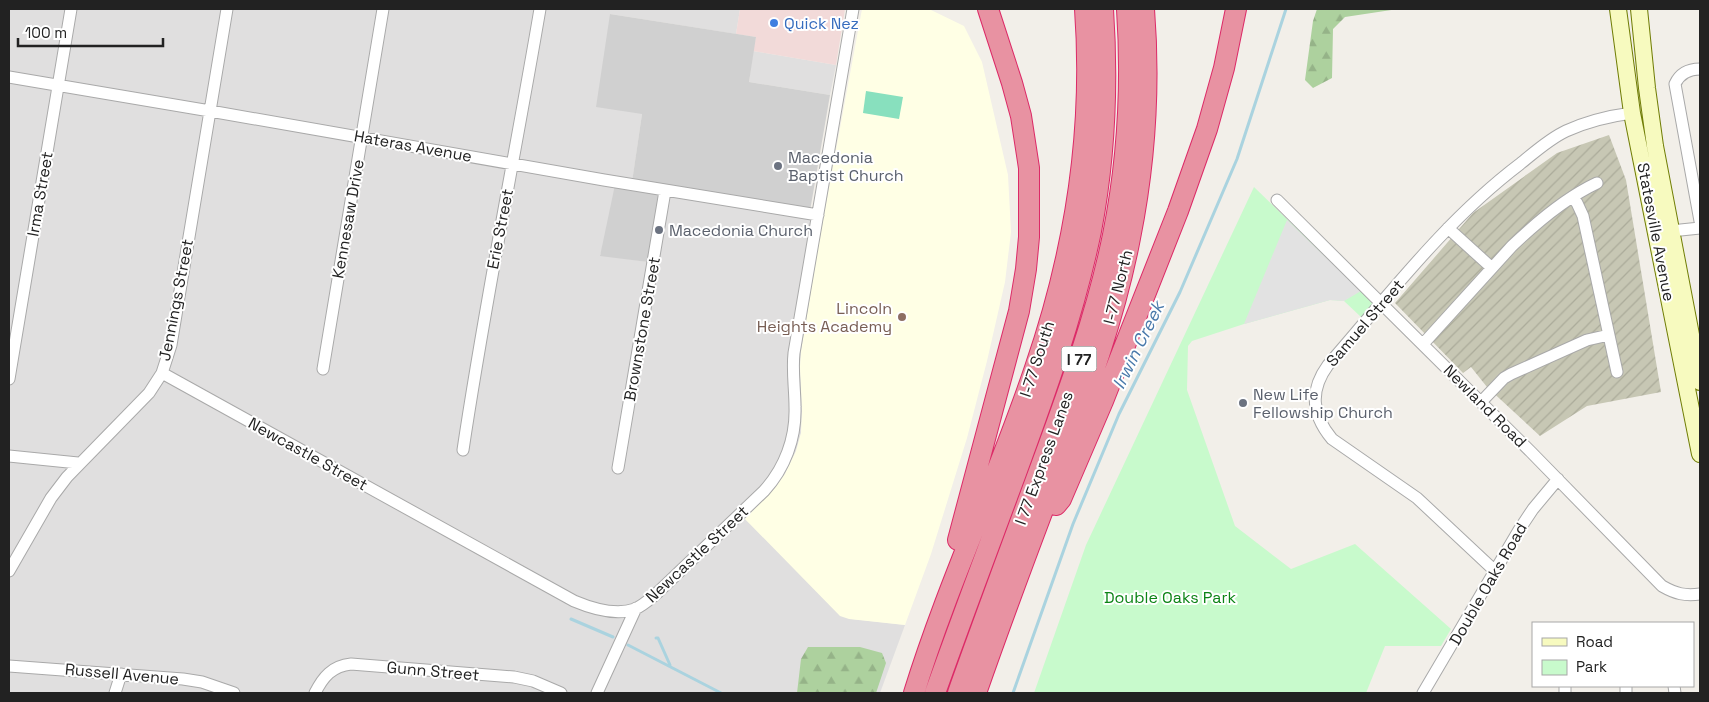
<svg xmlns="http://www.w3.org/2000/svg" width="1709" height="702" font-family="'Space Grotesk',sans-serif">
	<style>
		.residential { fill: #e0dfdf }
		.commercial { fill: #f2dad9 }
		.education { fill: #ffffe5 }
		.religious { fill: #d0d0d0 }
		.construction { fill: url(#construction-furrows) }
		.forest { fill: url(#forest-firs) }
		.park { fill: #c8facc }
		.pitch { fill: #88e0be }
		.parking { fill: #e2e2e2 }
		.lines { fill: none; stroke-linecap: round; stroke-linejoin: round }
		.stream { stroke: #aad3df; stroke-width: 3 }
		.street-casing { stroke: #a9a9a9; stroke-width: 13 }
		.secondary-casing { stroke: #707d05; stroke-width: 18 }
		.highway-casing { stroke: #dc2a67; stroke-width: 22 }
		.street { stroke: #fff; stroke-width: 11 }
		.secondary { stroke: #f7fabf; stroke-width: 16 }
		.highway { stroke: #e892a2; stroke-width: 20 }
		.shop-dot { fill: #3f7fe0; stroke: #fff; stroke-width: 2 }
		.worship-dot { fill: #6b7280; stroke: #fff; stroke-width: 2 }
		.education-dot { fill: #8d6e63; stroke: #fff; stroke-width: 2 }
		.labels { text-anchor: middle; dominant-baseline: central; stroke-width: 4; stroke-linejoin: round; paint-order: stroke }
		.shield { fill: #fff; stroke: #646464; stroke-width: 1 }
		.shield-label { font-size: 15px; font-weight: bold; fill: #222 }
		.shop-label { font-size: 16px; fill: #366cbe; stroke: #fff; text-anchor: start }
		.street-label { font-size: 16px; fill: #222; stroke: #fff }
		.worship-label { font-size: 16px; fill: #5b616d; stroke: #fff; text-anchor: start }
		.education-label { font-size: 16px; fill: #785e54; stroke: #fff; text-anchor: end }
		.park-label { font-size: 16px; fill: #0c8416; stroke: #fff }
		.water-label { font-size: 18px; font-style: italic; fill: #4a7aab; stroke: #fff }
	</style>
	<defs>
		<pattern id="construction-furrows" width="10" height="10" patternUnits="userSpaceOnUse" patternTransform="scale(1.25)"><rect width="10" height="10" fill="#c7c7b4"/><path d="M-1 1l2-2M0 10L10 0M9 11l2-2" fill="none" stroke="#abab9a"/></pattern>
		<pattern id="forest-firs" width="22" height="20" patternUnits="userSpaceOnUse" patternTransform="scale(1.25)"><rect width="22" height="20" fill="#add19e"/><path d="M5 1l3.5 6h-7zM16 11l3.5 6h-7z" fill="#95b388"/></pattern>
	</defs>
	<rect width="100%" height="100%" fill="#f2efe9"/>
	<path class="residential" d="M 9,9 L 740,9 L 736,34 L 610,14 L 642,114 L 632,183 L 600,255 L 648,262 L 661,187 L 825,213 L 801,352 L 800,367 L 802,411 L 801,433 L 796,451 L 785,474 L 775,488 L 745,519 L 852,619 L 905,625 L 880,693 L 9,693 Z
		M 753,51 L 836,65 L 830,95 L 749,82 Z"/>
	<path class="commercial" d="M 740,9 L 845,9 L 836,65 L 753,51 L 756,37 L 736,34 Z"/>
	<path class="education" d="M 862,9 L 931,10 L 964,26 L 982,62 L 1008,175 L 1011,232 L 1005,282 L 987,361 L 967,438 L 931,554 L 905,625 L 849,619 L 840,616 L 745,519 L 775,488 L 785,474 L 796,451 L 801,433 L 802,411 L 800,367 L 801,352 L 817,253 Z"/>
	<path class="religious" d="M 610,14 L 756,37 L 749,82 L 830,95 L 810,211 L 661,187 L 648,262 L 600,256 L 616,180 L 632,182 L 642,114 L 596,107 Z"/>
	<path class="construction" d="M 1609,135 L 1626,180 L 1661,392 L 1587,406 L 1540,436 L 1487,387 L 1471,367 L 1463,373 L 1395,303 L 1473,213 L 1557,153 Z"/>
	<path class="forest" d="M 1317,9 L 1398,9 L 1345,17 L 1333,29 L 1332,78 L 1313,88 L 1305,80 L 1313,21 Z
		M 808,647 L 860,647 L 882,653 L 886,663 L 876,693 L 797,693 L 801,659 Z"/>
	<path class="park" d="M 1254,187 L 1374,304 L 1361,317 L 1344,301 L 1330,300 L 1244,324 L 1192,341 L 1188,346 L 1187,390 L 1235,526 L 1291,569 L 1355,544 L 1451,629 L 1441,646 L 1385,646 L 1366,693 L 1034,693 L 1086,545 Z"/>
	<path class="pitch" d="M 866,91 L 903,97 L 899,119 L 863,113 Z"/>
	<path class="parking" d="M 1287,220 L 1361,291 L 1344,301 L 1330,300 L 1244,324 Z"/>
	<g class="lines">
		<path class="stream" d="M 571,619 L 613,637
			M 656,638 L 658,638 L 670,665
			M 628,645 L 721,693
			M 1013,693 L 1073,524 L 1119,414 L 1180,292 L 1237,159 L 1286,9"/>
		<defs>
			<path id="street" d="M 1700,69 C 1689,69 1680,73 1675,84 L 1700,221
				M 9,77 L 210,111 L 604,180 L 818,215
				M 1572,197 L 1577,203 L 1583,216 L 1617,372
				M 1277,200 L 1531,452 L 1662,586 C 1676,594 1685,596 1700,594
				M 1448,228 L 1492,268
				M 1671,231 L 1700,228
				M 1423,344 L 1512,246 C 1536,223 1567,197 1597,183
				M 323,369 L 383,9
				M 162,373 L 574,601 C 593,609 616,616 635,609 C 642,606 649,600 655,595 L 764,491 C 785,468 796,438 795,407 C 795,389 792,371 794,353 L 853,9
				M 9,379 L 71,9
				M 1481,402 L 1504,378 L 1511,374 L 1587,340 L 1609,335
				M 463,450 C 485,302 515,156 540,9
				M 9,456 L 78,463
				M 618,468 L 665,191
				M 9,571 L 51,498 L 67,477 L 149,393 L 162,373 L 171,345 L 227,9
				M 1495,571 L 1417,498 L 1332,439 C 1312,415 1309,391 1328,365 C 1389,295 1446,220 1520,164 C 1535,152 1549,139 1566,131 C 1588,121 1609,116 1632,113
				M 9,666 L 183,679 L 202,682 L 234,693
				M 1674,686 L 1675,693
				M 115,693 L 121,674
				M 315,693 C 323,677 332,666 351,664 L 514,677 L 533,681 L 561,693
				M 597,693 L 636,608
				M 1423,693 L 1519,530 L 1533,509 L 1558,479
				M 1565,693 L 1565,686
				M 1626,693 L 1626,686"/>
			<path id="secondary" d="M 1618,9 L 1632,113 L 1700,454
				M 1639,9 L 1647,88 L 1655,146 L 1700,382"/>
			<path id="highway" d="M 1056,505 L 1061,499 L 1103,401 L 1178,211 L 1207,129 L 1224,68 L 1236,9
				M 958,540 L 1019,311 L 1026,269 L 1029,237 L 1029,168 L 1021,116 L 1012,83 L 988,9
				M 914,693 C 948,583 998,478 1035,368 C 1075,252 1094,132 1085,9
				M 935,693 C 961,620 989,546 1016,473 C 1045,394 1074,314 1091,231 C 1105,158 1108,83 1103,9
				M 958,693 C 985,617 1013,542 1041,466 C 1069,390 1097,314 1113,235 C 1128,160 1132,84 1127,9
				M 976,693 C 999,627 1024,560 1049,494 C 1080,410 1113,327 1130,238 C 1145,163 1150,85 1144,9"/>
		</defs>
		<use href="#street" class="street-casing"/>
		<use href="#secondary" class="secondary-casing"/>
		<use href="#highway" class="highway-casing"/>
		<use href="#street" class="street"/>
		<use href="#secondary" class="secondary"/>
		<use href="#highway" class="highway"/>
	</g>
	<circle class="shop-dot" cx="774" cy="23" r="5"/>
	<g class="worship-dot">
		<circle cx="778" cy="166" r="5"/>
		<circle cx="659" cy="230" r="5"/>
		<circle cx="1243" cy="403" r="5"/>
	</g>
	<circle class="education-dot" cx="902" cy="317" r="5"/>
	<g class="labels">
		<rect class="shield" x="1061.5" y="346.5" width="35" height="25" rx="4"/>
		<g class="shield-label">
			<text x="1079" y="359">I 77</text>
		</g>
		<g class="shop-label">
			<text x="784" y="23">Quick Nez</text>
		</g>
		<g class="street-label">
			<text transform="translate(413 146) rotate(10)">Hateras Avenue</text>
			<text transform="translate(40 194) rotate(-80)">Irma Street</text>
			<text transform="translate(348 219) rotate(-80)">Kennesaw Drive</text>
			<text transform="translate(500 229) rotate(-79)">Erie Street</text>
			<text transform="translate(1656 232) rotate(79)">Statesville Avenue</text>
			<text transform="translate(1118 287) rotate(-76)">I-77 North</text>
			<text transform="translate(176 300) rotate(-79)">Jennings Street</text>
			<text transform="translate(1365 323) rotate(-49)">Samuel Street</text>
			<text transform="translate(642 329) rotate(-80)">Brownstone Street</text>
			<text transform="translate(1037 359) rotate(-72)">I-77 South</text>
			<text transform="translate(1485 406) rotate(45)">Newland Road</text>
			<text transform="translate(308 454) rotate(29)">Newcastle Street</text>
			<text transform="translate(1044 458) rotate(-70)">I 77 Express Lanes</text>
			<text transform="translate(697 554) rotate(-43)">Newcastle Street</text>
			<text transform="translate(1488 584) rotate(-60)">Double Oaks Road</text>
			<text transform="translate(433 671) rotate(5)">Gunn Street</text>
			<text transform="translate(122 674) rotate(5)">Russell Avenue</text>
		</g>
		<g class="worship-label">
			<text x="788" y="157">Macedonia<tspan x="788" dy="18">Baptist Church</tspan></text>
			<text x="669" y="230">Macedonia Church</text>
			<text x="1253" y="394">New Life<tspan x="1253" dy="18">Fellowship Church</tspan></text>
		</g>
		<g class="education-label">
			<text x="892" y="308">Lincoln<tspan x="892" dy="18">Heights Academy</tspan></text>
		</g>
		<g class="park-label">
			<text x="1170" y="597">Double Oaks Park</text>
		</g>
		<g class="water-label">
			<text transform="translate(1138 345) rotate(-64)">Irwin Creek</text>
		</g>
	</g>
	<rect width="1709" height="702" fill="none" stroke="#222222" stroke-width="20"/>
	<rect x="1532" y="622" width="162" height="65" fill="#ffffff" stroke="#a7a7a7"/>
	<rect x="1542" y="638" width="25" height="8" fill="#f7fabf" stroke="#a7a7a7"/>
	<text x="1576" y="647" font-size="15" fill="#222222">Road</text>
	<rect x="1542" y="660" width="25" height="15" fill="#c8facc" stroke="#a7a7a7"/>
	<text x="1576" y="672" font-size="15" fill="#222222">Park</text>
	<path d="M18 38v8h145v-8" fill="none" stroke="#222222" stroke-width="2.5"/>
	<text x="25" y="38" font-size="15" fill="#222222" stroke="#ffffff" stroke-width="4" paint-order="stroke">100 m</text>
</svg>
